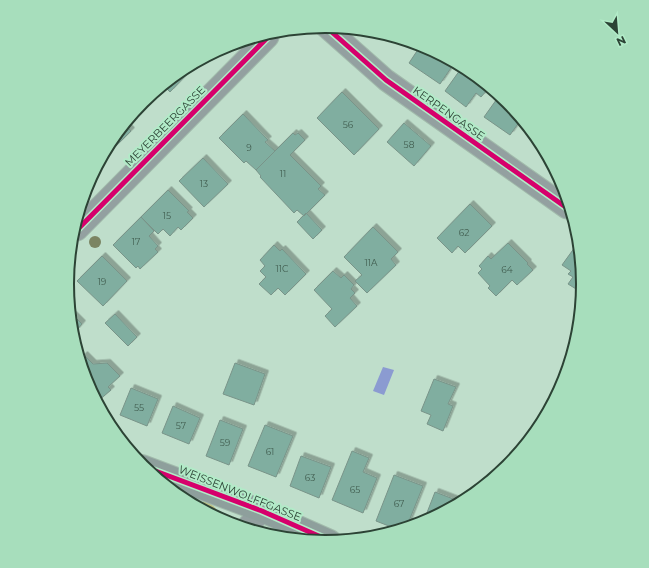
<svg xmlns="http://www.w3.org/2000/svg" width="649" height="568" font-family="Montserrat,sans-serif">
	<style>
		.green { fill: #bfc182 }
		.water { fill: #8b9bd1 }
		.building { fill: #80aea0; stroke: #799489; filter: url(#shadow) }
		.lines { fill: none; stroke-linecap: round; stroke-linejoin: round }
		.street-casing { stroke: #a1baab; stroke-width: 23 }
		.secondary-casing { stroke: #a1baab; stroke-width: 24 }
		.street { stroke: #93a0a0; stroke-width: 21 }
		.secondary { stroke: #8e9f9c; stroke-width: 22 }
		.cycleway-casing { stroke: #b2ebc8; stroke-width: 8 }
		.cycleway { stroke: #d6006c; stroke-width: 5 }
		.tree { fill: #7b8462 }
		.labels { text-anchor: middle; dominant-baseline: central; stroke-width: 4; stroke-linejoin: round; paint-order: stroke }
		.number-label { font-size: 9px; fill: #415e50 }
		.street-label { font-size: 11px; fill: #2c4335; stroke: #b2ebc8 }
		.rim { fill: none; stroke: #2c4335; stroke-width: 2 }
	</style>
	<defs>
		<filter id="shadow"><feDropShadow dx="3.5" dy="-3.5" stdDeviation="0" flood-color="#0004"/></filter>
	</defs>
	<rect width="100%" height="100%" fill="#bfdecb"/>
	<path class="green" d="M 204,500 C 215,506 217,509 222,520 L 202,506 Z"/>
	<path class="water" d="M 383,367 L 394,370 L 384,395 L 373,391 Z"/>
	<path class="building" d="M 421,45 L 423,46 L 453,65 L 440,84 L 409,63 Z
		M 189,70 L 190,71 L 170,92 L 165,87 L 156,97 L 153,94 Z
		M 460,70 L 488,89 L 481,97 L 476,93 L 466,107 L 445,91 Z
		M 342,92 L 379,129 L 354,155 L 317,118 Z
		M 499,96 L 507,102 L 520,121 L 510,135 L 484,117 Z
		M 243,114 L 268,140 L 265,142 L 275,151 L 256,170 L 246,161 L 244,163 L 219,138 Z
		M 404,123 L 431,146 L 414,166 L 387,142 Z
		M 126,126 L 131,131 L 120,142 L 117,139 Z
		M 293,133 L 295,135 L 298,133 L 305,140 L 290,155 L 321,186 L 318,189 L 325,195 L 304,216 L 297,210 L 294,213 L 260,177 L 261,176 L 256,170 Z
		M 117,139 L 120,142 L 108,153 Z
		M 203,158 L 228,184 L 204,207 L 179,181 Z
		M 168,190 L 189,211 L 187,212 L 193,218 L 181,230 L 178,227 L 170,236 L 163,229 L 158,234 L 141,217 Z
		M 470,204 L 492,226 L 465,253 L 458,246 L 452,253 L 437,238 Z
		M 306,213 L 322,230 L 313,239 L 297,222 Z
		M 141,217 L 154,231 L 149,236 L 158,246 L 155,249 L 158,252 L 140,269 L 138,266 L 136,268 L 113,245 Z
		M 373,227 L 398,252 L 391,259 L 396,265 L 367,293 L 355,281 L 362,275 L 344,257 Z
		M 508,243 L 528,263 L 527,264 L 533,270 L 517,285 L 512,280 L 496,296 L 488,288 L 490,286 L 478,273 L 482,269 L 479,266 L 488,256 L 491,259 Z
		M 274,245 L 280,251 L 282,249 L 306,274 L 285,295 L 278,288 L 271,295 L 259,284 L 266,277 L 260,271 L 265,266 L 260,260 Z
		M 575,247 L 582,284 L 581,292 L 568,284 L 573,277 L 568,274 L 571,271 L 562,265 Z
		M 102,256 L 127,281 L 103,306 L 77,281 Z
		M 333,271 L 341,278 L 344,275 L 354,285 L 351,289 L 355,293 L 350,298 L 357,306 L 335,327 L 325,316 L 332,309 L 314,290 Z
		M 115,314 L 137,337 L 128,346 L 105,323 Z
		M 73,315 L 82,324 L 76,331 Z
		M 84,355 L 93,364 L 107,363 L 120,376 L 108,387 L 111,390 L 98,401 L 86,383 L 81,358 Z
		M 235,363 L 265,374 L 254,405 L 223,394 Z
		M 434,379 L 456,387 L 448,404 L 453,406 L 443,431 L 427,424 L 431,415 L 421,411 Z
		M 131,388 L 158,399 L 147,426 L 120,415 Z
		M 173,406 L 200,418 L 189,444 L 162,433 Z
		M 220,420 L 243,429 L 229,465 L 206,456 Z
		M 265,425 L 293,436 L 276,477 L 248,466 Z
		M 352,451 L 369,458 L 363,472 L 377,478 L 363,513 L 332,500 Z
		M 301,456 L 331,467 L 319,498 L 290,486 Z
		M 394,475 L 423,486 L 407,526 L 394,528 L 376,521 Z
		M 435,492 L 456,500 L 423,523 Z"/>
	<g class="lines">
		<defs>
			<path id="street" d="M 325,26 L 386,80 L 567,208
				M 77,230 L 268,37
				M 247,527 L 262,511"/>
			<path id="secondary" d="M 142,466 L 262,511 L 330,541"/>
		</defs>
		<use href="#street" class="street-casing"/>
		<use href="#secondary" class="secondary-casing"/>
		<use href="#street" class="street"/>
		<use href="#secondary" class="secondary"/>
		<defs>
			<path id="cycleway" d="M 325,26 L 386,80 L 567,208
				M 77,230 L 268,37
				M 142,466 L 262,511 L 330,541"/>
		</defs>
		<use href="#cycleway" class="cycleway-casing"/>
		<use href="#cycleway" class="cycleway"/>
	</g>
	<circle class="tree" cx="95" cy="242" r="6"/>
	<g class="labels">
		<g class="number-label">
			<text x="348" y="124">56</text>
			<text x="409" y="144">58</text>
			<text x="249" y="147">9</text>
			<text x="283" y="173">11</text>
			<text x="204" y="183">13</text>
			<text x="167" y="215">15</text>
			<text x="464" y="232">62</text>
			<text x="136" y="241">17</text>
			<text x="371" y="262">11A</text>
			<text x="282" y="268">11C</text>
			<text x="507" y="269">64</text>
			<text x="102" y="281">19</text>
			<text x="139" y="407">55</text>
			<text x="181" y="425">57</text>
			<text x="225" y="442">59</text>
			<text x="270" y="451">61</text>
			<text x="310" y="477">63</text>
			<text x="355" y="489">65</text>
			<text x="399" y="503">67</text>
		</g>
		<g class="street-label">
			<text transform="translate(449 113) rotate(35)">KERPENGASSE</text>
			<text transform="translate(165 126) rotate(-45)">MEYERBEERGASSE</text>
			<text transform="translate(240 493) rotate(22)">WEISSENWOLFFGASSE</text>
		</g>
	</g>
	<path d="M0 0H649V568H0ZM74 284a251 251 0 1 1 502 0a251 251 0 1 1-502 0Z" fill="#a7debc" fill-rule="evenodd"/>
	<path class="rim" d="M74 284a251 251 0 1 1 502 0a251 251 0 1 1-502 0Z"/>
	<g transform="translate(617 32) rotate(154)" stroke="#b2ebc8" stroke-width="3" paint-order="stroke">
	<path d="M0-3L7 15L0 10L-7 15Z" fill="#2c4335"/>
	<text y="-6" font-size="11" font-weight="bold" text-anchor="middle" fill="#2c4335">N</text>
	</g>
</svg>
